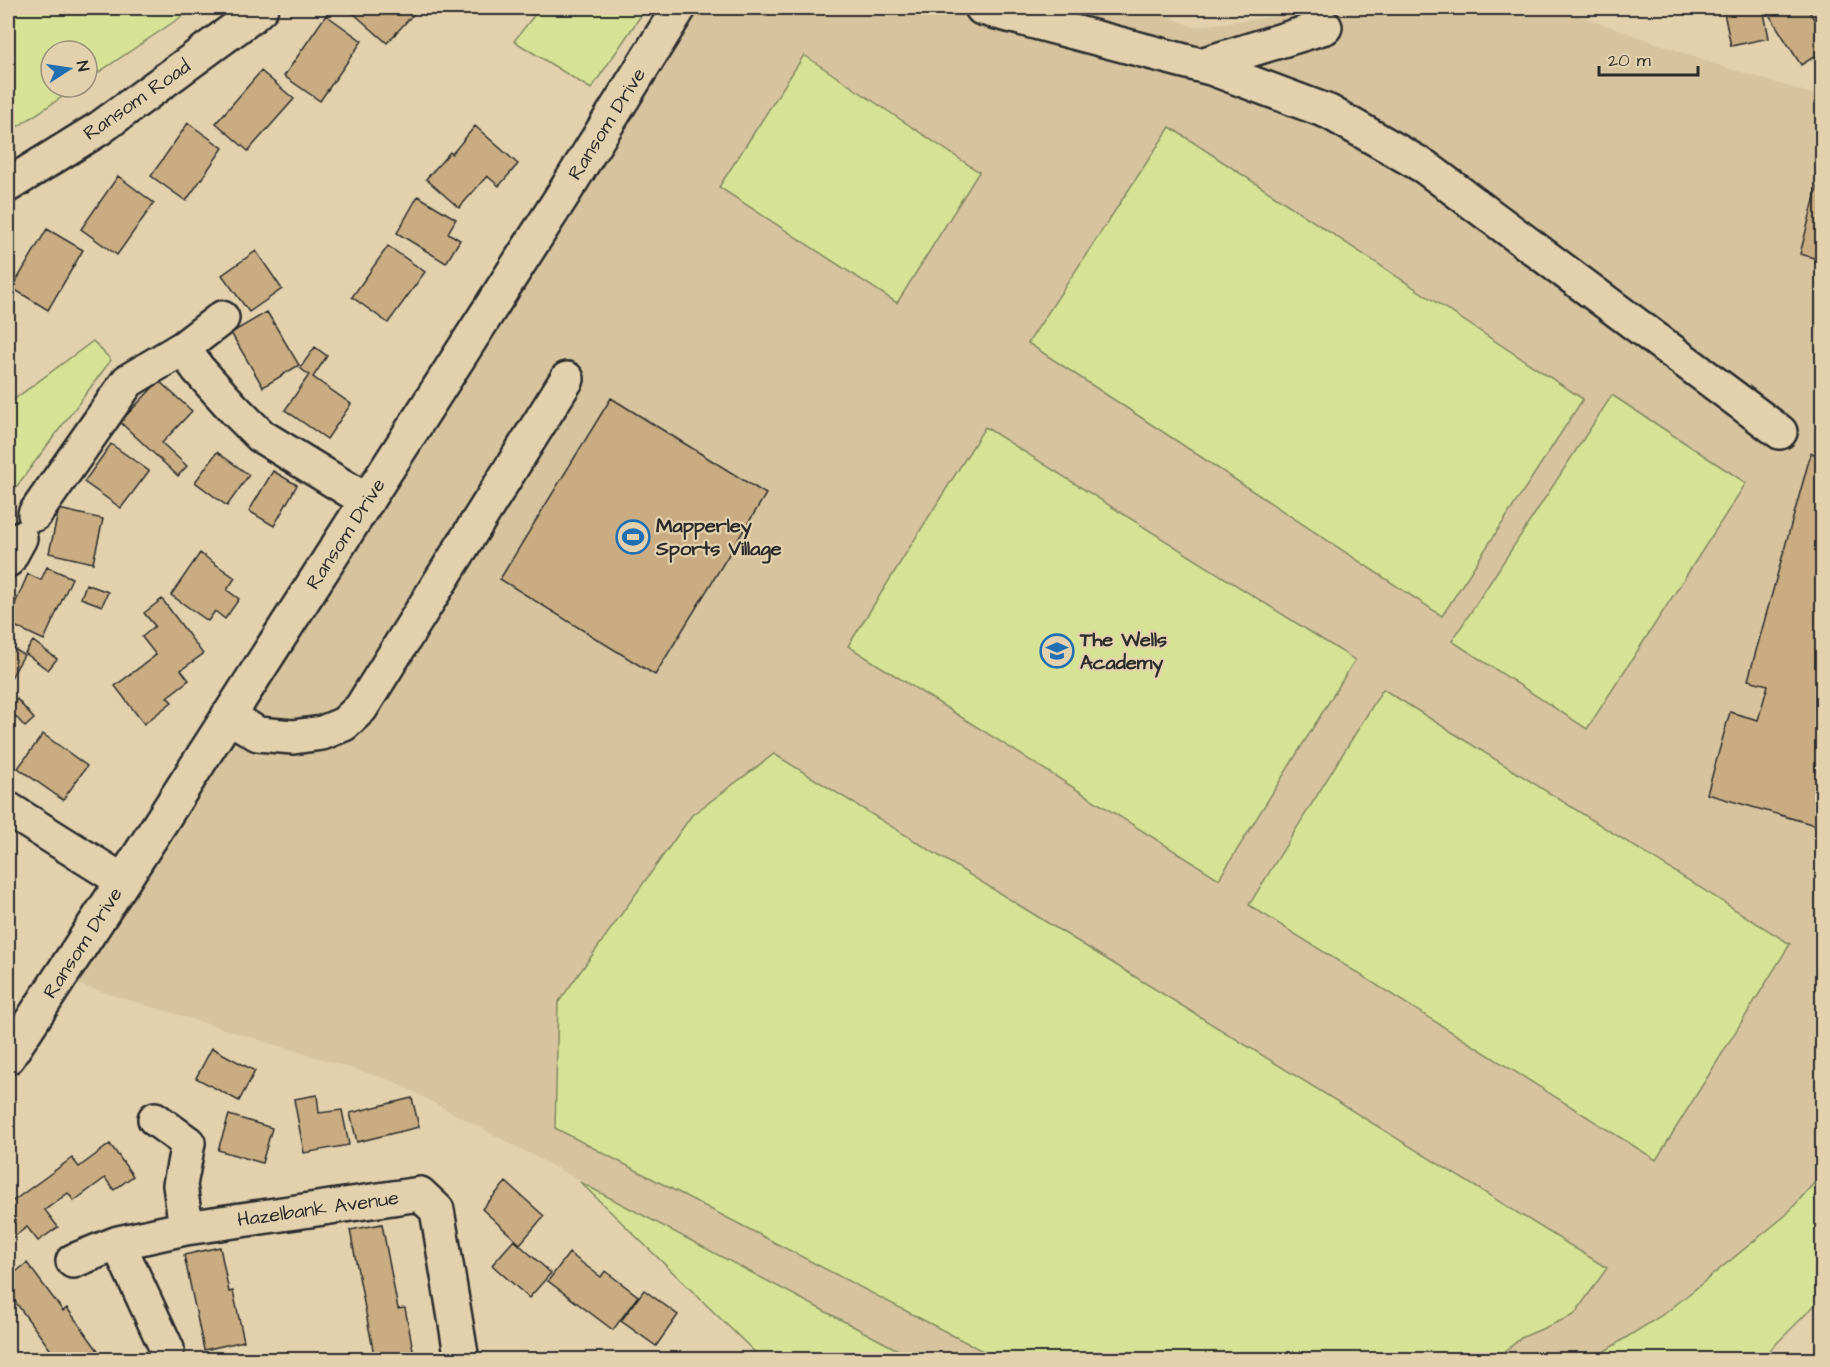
<svg xmlns="http://www.w3.org/2000/svg" width="1830" height="1367" font-family="'Architects Daughter',sans-serif">
	<style>
		.built { fill: #d7c39e }
		.green { fill: #d6e396; stroke: #808760; stroke-width: 1.5 }
		.building { fill: #c9ac81; stroke: #2b2b2b; stroke-width: 1.5 }
		.lines { fill: none; stroke-linecap: round; stroke-linejoin: round }
		.minor-casing { stroke: #2b2b2b; stroke-width: 38 }
		.minor { stroke: #e3d1ae; stroke-width: 33 }
		.labels { text-anchor: middle; dominant-baseline: central; stroke-width: 4.5; stroke-linejoin: round; paint-order: stroke }
		.street-label { font-size: 20px; fill: #2b2b2b; stroke: #e3d1ae }
		.poi-label { font-size: 20px; font-weight: bold; fill: #2b2b2b; stroke: #e3d1ae; text-anchor: start }
	</style>
	<rect width="100%" height="100%" fill="#e3d1ae"/>
	<filter id="ink" filterUnits="userSpaceOnUse"><feTurbulence type="fractalNoise" baseFrequency=".0167" numOctaves="2"/><feDisplacementMap in="SourceGraphic" scale="12" xChannelSelector="R" yChannelSelector="G"/><feConvolveMatrix kernelMatrix="1 2 1 2 8 2 1 2 1" color-interpolation-filters="sRGB"/></filter>
	<g filter="url(#ink)">
		<path class="built" d="M 692,8 L 1151,8 L 1193,27 L 1341,8 L 1557,8 L 1727,68 L 1822,97 L 1822,1174 L 1786,1215 L 1667,1312 L 1592,1359 L 915,1359 L 393,1081 L 77,984 L 505,318 Z"/>
		<path class="green" d="M 8,8 L 192,8 L 193,9 L 87,80 L 87,51 L 51,51 L 51,87 L 77,87 L 8,133 Z
			M 540,8 L 646,8 L 591,89 L 514,41 Z
			M 804,55 L 979,172 L 897,303 L 719,187 Z
			M 1170,127 L 1583,399 L 1442,616 L 1028,343 Z
			M 93,341 L 111,360 L 8,498 L 8,404 Z
			M 1612,395 L 1746,483 L 1587,729 L 1452,641 Z
			M 985,427 L 1355,660 L 1219,879 L 848,646 Z
			M 1383,689 L 1790,944 L 1656,1160 L 1249,905 Z
			M 774,754 L 1607,1268 L 1574,1315 L 1521,1338 L 1496,1359 L 998,1359 L 555,1128 L 558,1003 L 692,815 Z
			M 1822,1174 L 1822,1298 L 1761,1359 L 1592,1359 L 1667,1312 L 1786,1215 Z
			M 580,1182 L 915,1359 L 762,1359 Z"/>
		<path class="building" d="M 358,8 L 419,8 L 387,43 L 353,13 Z
			M 1723,8 L 1763,8 L 1769,38 L 1731,46 Z
			M 1777,8 L 1807,8 L 1822,32 L 1822,52 L 1801,65 L 1768,13 Z
			M 326,15 L 362,41 L 320,101 L 284,76 Z
			M 261,71 L 294,99 L 248,151 L 216,123 Z
			M 188,123 L 223,148 L 186,201 L 151,176 Z
			M 475,126 L 518,164 L 499,186 L 487,176 L 459,208 L 426,179 L 450,152 L 452,154 Z
			M 118,176 L 154,203 L 117,255 L 81,229 Z
			M 1820,177 L 1822,178 L 1822,260 L 1800,254 Z
			M 418,196 L 456,219 L 448,233 L 460,240 L 446,263 L 397,233 Z
			M 47,229 L 83,250 L 48,310 L 12,288 Z
			M 388,246 L 425,272 L 388,323 L 352,297 Z
			M 256,251 L 282,289 L 249,312 L 222,275 Z
			M 267,312 L 299,365 L 263,387 L 231,333 Z
			M 315,347 L 327,356 L 313,377 L 351,404 L 327,439 L 285,410 L 309,375 L 300,368 Z
			M 159,381 L 192,411 L 162,443 L 187,466 L 178,476 L 120,422 Z
			M 611,398 L 766,494 L 655,675 L 500,579 Z
			M 111,444 L 149,471 L 121,508 L 84,482 Z
			M 217,452 L 249,475 L 227,506 L 195,482 Z
			M 1811,453 L 1822,456 L 1822,827 L 1707,794 L 1730,712 L 1758,720 L 1768,685 L 1748,680 Z
			M 273,471 L 297,485 L 274,526 L 249,511 Z
			M 59,509 L 103,519 L 93,563 L 49,553 Z
			M 200,553 L 235,578 L 227,590 L 239,599 L 225,619 L 215,611 L 208,621 L 171,595 Z
			M 47,567 L 72,578 L 44,640 L 8,623 L 8,620 L 28,574 L 41,580 Z
			M 86,584 L 108,592 L 102,606 L 81,598 Z
			M 162,599 L 203,654 L 181,670 L 189,680 L 167,697 L 172,702 L 144,724 L 115,686 L 156,655 L 142,637 L 155,626 L 144,613 Z
			M 33,641 L 57,659 L 48,670 L 25,653 Z
			M 8,645 L 24,655 L 8,683 Z
			M 17,699 L 34,719 L 25,727 L 8,708 Z
			M 43,734 L 87,766 L 63,800 L 18,768 Z
			M 212,1048 L 255,1071 L 239,1101 L 196,1078 Z
			M 317,1095 L 319,1113 L 342,1110 L 349,1145 L 304,1153 L 294,1099 Z
			M 412,1098 L 419,1127 L 357,1142 L 350,1113 Z
			M 229,1115 L 272,1128 L 262,1163 L 218,1150 Z
			M 110,1144 L 133,1176 L 114,1190 L 105,1178 L 74,1201 L 68,1193 L 45,1210 L 58,1227 L 38,1241 L 27,1227 L 8,1241 L 8,1194 L 13,1201 L 72,1158 L 79,1167 Z
			M 506,1182 L 544,1216 L 520,1244 L 482,1209 Z
			M 382,1224 L 398,1309 L 405,1308 L 415,1360 L 375,1360 L 350,1230 Z
			M 514,1240 L 551,1273 L 529,1298 L 492,1265 Z
			M 220,1247 L 229,1292 L 233,1291 L 244,1341 L 204,1350 L 184,1255 Z
			M 569,1253 L 601,1277 L 605,1271 L 638,1296 L 613,1330 L 548,1281 Z
			M 27,1263 L 63,1311 L 67,1308 L 105,1360 L 58,1360 L 8,1292 L 8,1278 Z
			M 644,1290 L 678,1315 L 656,1346 L 621,1321 Z"/>
		<g class="lines">
			<defs>
				<path id="minor" d="M 982,8 L 1211,68 L 1329,112 L 1425,167 L 1780,432
					M 1201,65 L 1325,27
					M 8,185 L 100,128 L 251,17 L 261,8
					M 183,348 L 198,369 L 234,409 L 261,436 L 367,501
					M 35,514 L 128,381 L 183,348 L 222,318
					M 8,560 L 20,538
					M 228,716 L 258,734 L 293,737 L 322,733 L 344,724 L 361,708 L 567,379
					M 8,809 L 123,881
					M 8,1057 L 123,881 L 564,193 L 679,8
					M 155,1119 L 188,1143 L 180,1185 L 186,1228
					M 118,1243 L 167,1349
					M 73,1261 L 118,1243 L 186,1228 L 420,1194 L 437,1210 L 462,1360"/>
			</defs>
			<use href="#minor" class="minor-casing"/>
			<use href="#minor" class="minor"/>
		</g>
	</g>
	<defs>
		<symbol id="stadium-ring" viewBox="-11 -11 22 22"><circle r="9.5" fill="#e3d1ae" stroke="#1f6fb2" stroke-width="1.5"/><path d="M0-5a6.5 5 0 1 0 0 10a6.5 5 0 1 0 0-10ZM-3.5-1.8h7v3.6h-7Z" fill="#1f6fb2"/></symbol>
		<symbol id="school-ring" viewBox="-11 -11 22 22"><circle r="9.5" fill="#e3d1ae" stroke="#1f6fb2" stroke-width="1.5"/><path d="M0-5L7-2L0 1L-7-2ZM-4 1L0 2.5L4 1V4Q0 6-4 4Z" fill="#1f6fb2"/></symbol>
	</defs>
	<g fill-rule="evenodd">
		<use href="#stadium-ring" x="614" y="518" width="38" height="38"/>
		<use href="#school-ring" x="1038" y="632" width="38" height="38"/>
	</g>
	<g class="labels">
		<g class="street-label">
			<text transform="translate(137 100) rotate(-35)">Ransom Road</text>
			<text transform="translate(607 124) rotate(-58)">Ransom Drive</text>
			<text transform="translate(346 534) rotate(-57)">Ransom Drive</text>
			<text transform="translate(83 943) rotate(-57)">Ransom Drive</text>
			<text transform="translate(318 1209) rotate(-8)">Hazelbank Avenue</text>
		</g>
		<g class="poi-label">
			<text x="656" y="526">Mapperley<tspan x="656" dy="23">Sports Village</tspan></text>
			<text x="1080" y="640">The Wells<tspan x="1080" dy="23">Academy</tspan></text>
		</g>
	</g>
	<rect width="1830" height="1367" fill="none" stroke="#e3d1ae" stroke-width="30"/>
	<rect x="15" y="15" width="1800" height="1337" fill="none" stroke="#2b2b2b" stroke-width="2" filter="url(#ink)"/>
	<g transform="translate(69 69) rotate(78)"><circle r="28" fill="#e3d1ae" stroke="#998f7a" stroke-width="1.5"/>
	<path d="M0-4.5L10 22L0 15L-10 22Z" fill="#1f6fb2"/>
	<text y="-9" font-size="16" font-weight="bold" text-anchor="middle" fill="#2b2b2b">N</text>
	</g>
	<path d="M1599 66v9h99v-9" fill="none" stroke="#2b2b2b" stroke-width="3"/>
	<text x="1608" y="66" font-size="18" fill="#2b2b2b" stroke="#e3d1ae" stroke-width="4.5" paint-order="stroke">20 m</text>
</svg>
